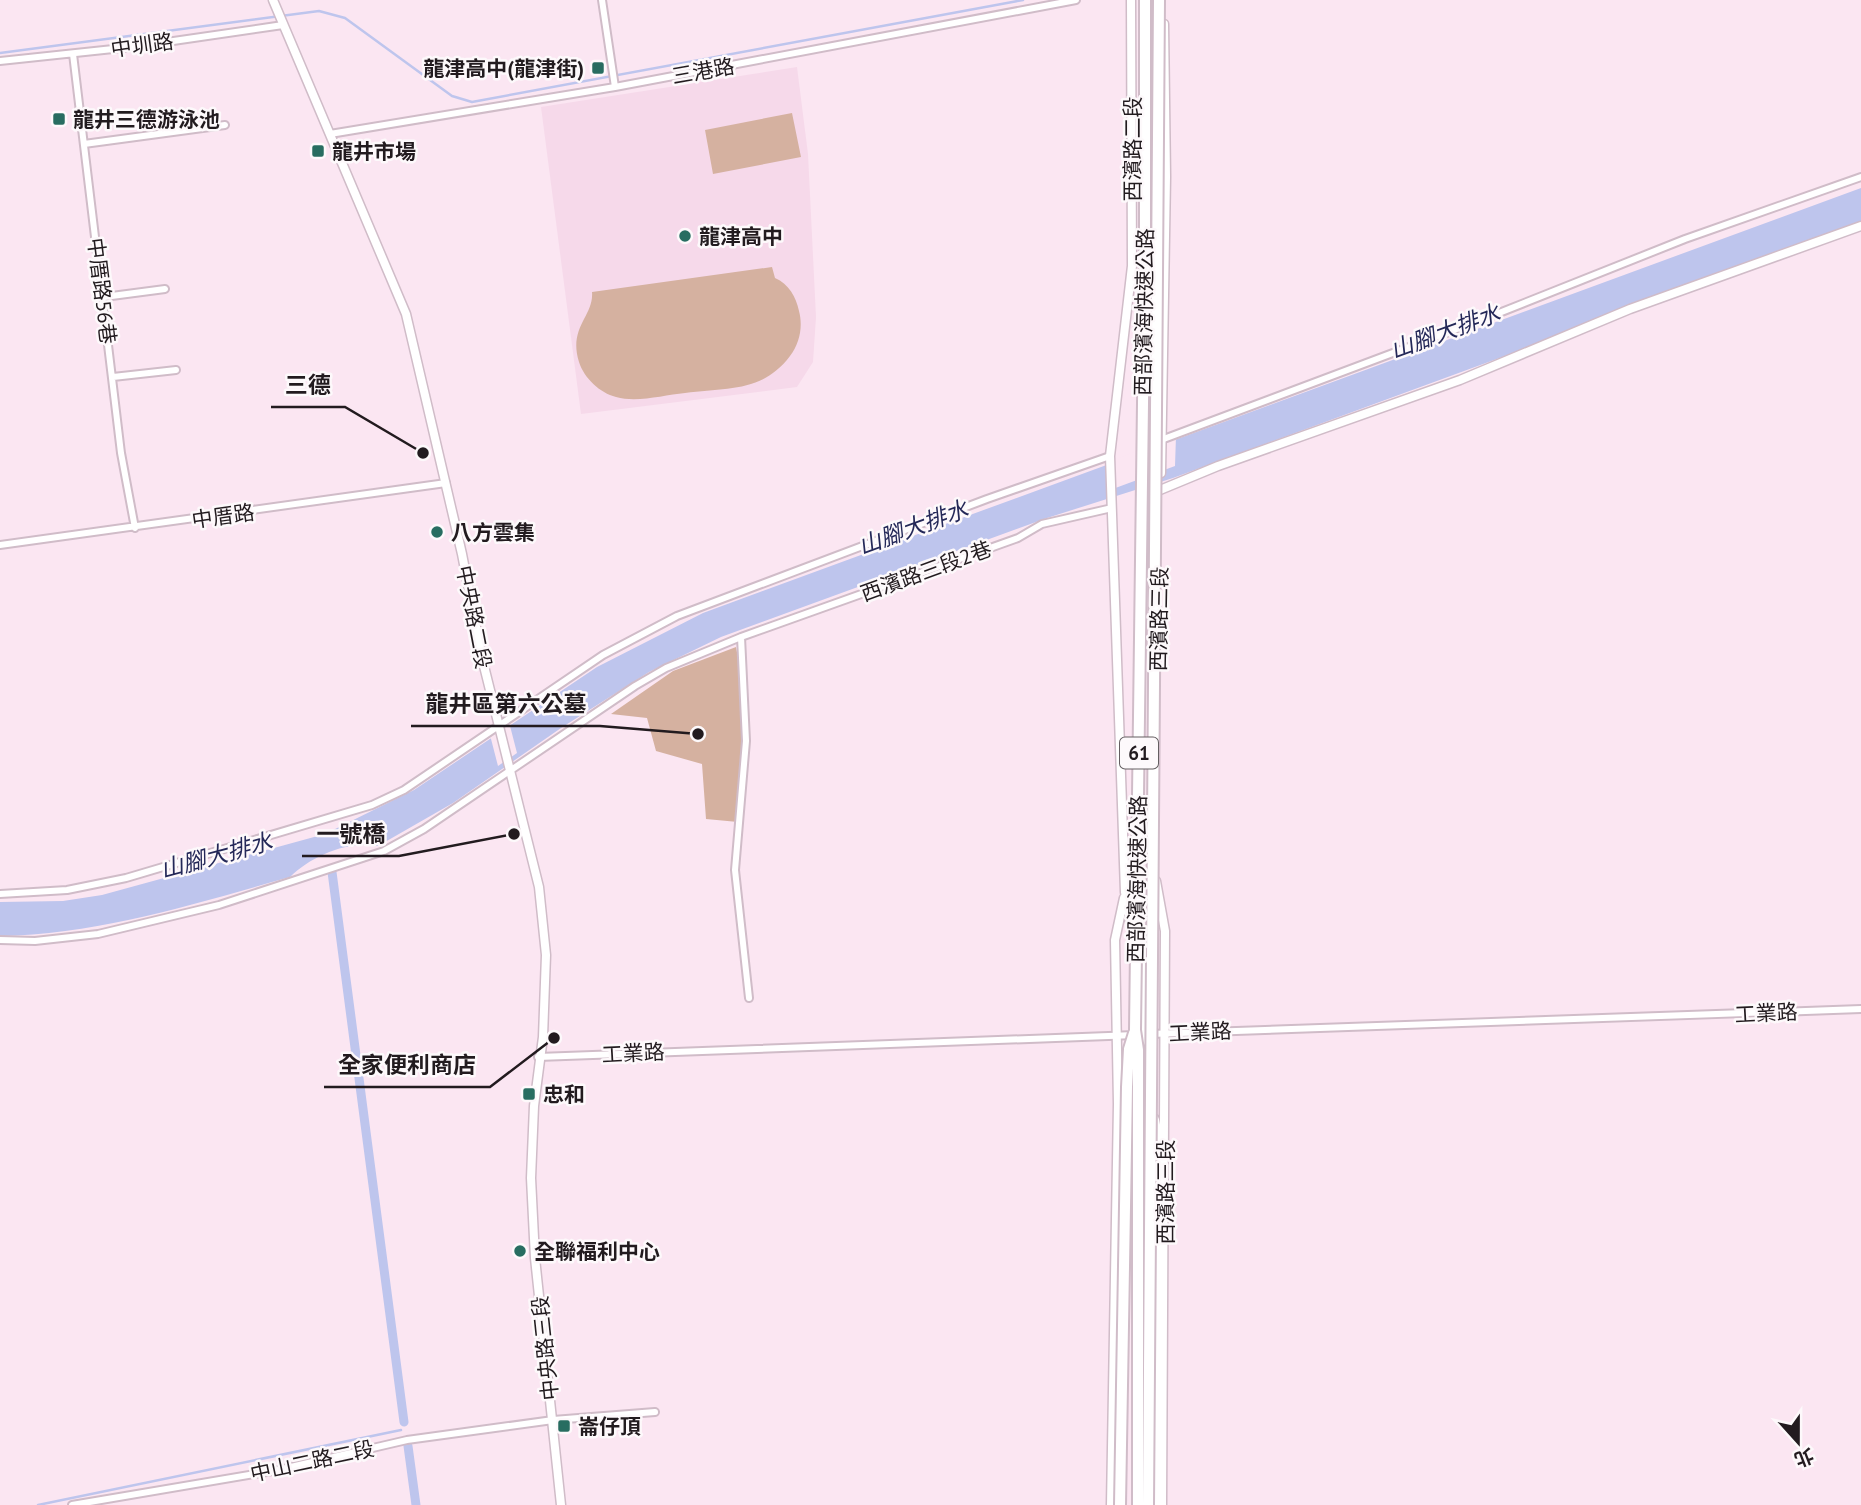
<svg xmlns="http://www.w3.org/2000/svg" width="1861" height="1505" font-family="'PT Sans','Noto Sans TC',sans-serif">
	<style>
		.built { fill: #f6d9ea }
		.green { fill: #d5b1a0 }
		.water { fill: #bec5ed }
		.pier { fill: #fbe6f2 }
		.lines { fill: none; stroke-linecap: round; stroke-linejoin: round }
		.stream { stroke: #bec5ed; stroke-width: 2.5 }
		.canal { stroke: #bec5ed; stroke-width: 9 }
		.minor-casing { stroke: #d0bcc8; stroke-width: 10 }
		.tertiary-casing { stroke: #d0bcc8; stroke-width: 11 }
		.trunk-casing { stroke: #d0bcc8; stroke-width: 14 }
		.minor { stroke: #fff; stroke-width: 6 }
		.tertiary { stroke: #fff; stroke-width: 8 }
		.trunk { stroke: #fff; stroke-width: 10 }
		.trunk-bridge-casing { stroke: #d0bcc8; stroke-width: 14; stroke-linecap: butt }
		.trunk-bridge { stroke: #fff; stroke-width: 10 }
		.poi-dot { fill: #286d61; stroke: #fdf9fb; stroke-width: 2.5 }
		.labels { text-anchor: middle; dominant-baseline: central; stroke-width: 5; stroke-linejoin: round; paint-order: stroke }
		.shield { fill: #fdf9fb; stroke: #645e61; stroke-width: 2 }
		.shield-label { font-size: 19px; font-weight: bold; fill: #221b1f }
		.street-label { font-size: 21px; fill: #221b1f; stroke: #fdf9fb }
		.poi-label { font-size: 21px; font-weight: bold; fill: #221b1f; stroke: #fdf9fb; text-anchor: start }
		.water-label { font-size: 23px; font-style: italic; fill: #242858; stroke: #fdf9fb }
		.leader { fill: none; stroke: #221b1f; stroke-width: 2.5 }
		.callout-dot { fill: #221b1f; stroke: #fdf9fb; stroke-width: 2.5 }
		.callout-label { font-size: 23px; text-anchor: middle; font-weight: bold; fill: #221b1f; stroke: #fdf9fb; stroke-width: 5; stroke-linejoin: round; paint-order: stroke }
	</style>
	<rect width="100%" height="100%" fill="#fbe6f2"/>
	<path class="built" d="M 797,67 L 808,154 L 816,317 L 813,362 L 797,387 L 581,414 L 541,107 Z"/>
	<path class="green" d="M 792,113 L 801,157 L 713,174 L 705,130 Z
		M 772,267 L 775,278 C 789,284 796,297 799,311 C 803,326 800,343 790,356 C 762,393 728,387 685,393 C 664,395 637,403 616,397 C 600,393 584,378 579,362 C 568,327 594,316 592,292 Z
		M 736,647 C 748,705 747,763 738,822 L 706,819 L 702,764 L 656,751 L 647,718 L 611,714 L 673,671 Z"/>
	<path class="water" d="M 1861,188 L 1861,225 L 1173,478 L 1047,518 L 721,637 L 649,672 L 561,728 L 453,803 L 378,846 C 349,840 311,856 290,877 C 194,904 100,934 0,936 L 0,902 L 63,901 L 102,895 L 325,834 L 414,790 L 597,667 L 703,613 Z"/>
	<path class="pier" d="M 1176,436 L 1175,466 L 1110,490 L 1111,461 Z
		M 509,722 L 517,753 L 498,766 L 490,735 Z"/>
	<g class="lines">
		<path class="stream" d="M 0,53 L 319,11 L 345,18 L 452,96 L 472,102 L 1023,0
			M 38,1505 L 401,1430"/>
		<path class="canal" d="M 332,872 L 404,1422
			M 408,1446 L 416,1505"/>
		<defs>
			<path id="minor" d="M 602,0 L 615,87
				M 73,54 L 121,453 L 135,528
				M 0,61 L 132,47 L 283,25
				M 330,134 L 615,87 L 1076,0
				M 84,144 L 225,125
				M 104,297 L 165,289
				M 113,377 L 176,370
				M 1161,440 L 1494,315 L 1685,239 L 1861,177
				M 0,545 L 446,483
				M 741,637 L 746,741 L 735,870 L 749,998
				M 0,894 L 67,890 L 126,878 L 372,805 L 404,790 L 603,655 L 677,616 L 987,499 L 1110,456
				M 0,940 L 35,941 L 98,934 L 219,905 L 384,851 L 424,829 L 635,686 L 666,668 L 741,637 L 1018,538 L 1042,524 L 1112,508
				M 1150,1034 L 1861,1009
				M 538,1057 L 1135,1035
				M 72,1505 L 278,1470 L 407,1440 L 553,1420 L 655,1412"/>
			<path id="tertiary" d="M 273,0 L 406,314 L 462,554 L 482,658 L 539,887 L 546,955 L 543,1037 L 534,1106 L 531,1178 L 535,1258 L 561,1505
				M 1131,0 L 1132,266 L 1110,456 L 1125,892 L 1132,933
				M 1161,473 L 1166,177 L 1164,24
				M 1160,490 L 1218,466 L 1460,380 L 1630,309 L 1861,226
				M 1156,881 L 1165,931 L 1162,1505
				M 1143,1125 L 1141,985 L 1148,932
				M 1111,1505 L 1118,1104 L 1115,940 L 1124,898"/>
			<path id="trunk" d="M 1154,1120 L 1159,1146 L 1155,1505"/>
		</defs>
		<use href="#minor" class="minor-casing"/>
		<use href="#tertiary" class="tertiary-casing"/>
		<use href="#trunk" class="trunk-casing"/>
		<use href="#minor" class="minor"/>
		<use href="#tertiary" class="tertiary"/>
		<use href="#trunk" class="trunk"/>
		<defs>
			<path id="trunk-bridge" d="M 1120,1505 L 1127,1087 L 1129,1049 L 1134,1033
				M 1138,1505 L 1138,1050 L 1135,1030 L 1145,247 L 1145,0
				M 1148,1505 L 1159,0"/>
		</defs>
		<use href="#trunk-bridge" class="trunk-bridge-casing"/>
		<use href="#trunk-bridge" class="trunk-bridge"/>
	</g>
	<g class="poi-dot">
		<rect x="591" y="61" width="14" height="14" rx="3.5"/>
		<rect x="52" y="112" width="14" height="14" rx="3.5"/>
		<rect x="311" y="144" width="14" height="14" rx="3.5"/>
		<circle cx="685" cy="236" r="7"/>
		<circle cx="437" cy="532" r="7"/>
		<rect x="522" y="1087" width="14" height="14" rx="3.5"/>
		<circle cx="520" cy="1251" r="7"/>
		<rect x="557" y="1419" width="14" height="14" rx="3.5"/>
	</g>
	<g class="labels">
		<rect class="shield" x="1120" y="737.5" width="38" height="31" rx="5"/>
		<g class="shield-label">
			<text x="1139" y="753">61</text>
		</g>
		<g class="street-label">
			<text transform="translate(142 45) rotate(-8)">中圳路</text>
			<text transform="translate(703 71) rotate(-10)">三港路</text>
			<text transform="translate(1132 149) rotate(-90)">西濱路二段</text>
			<text transform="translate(102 291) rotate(83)">中厝路56巷</text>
			<text transform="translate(1144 312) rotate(-89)">西部濱海快速公路</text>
			<text transform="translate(223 516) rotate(-8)">中厝路</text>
			<text transform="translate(926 571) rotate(-20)">西濱路三段2巷</text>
			<text transform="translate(474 617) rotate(79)">中央路二段</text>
			<text transform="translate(1159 619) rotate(-89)">西濱路三段</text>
			<text transform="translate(1137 879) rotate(-89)">西部濱海快速公路</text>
			<text transform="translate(1766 1013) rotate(-3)">工業路</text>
			<text transform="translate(1200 1032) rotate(-3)">工業路</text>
			<text transform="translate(633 1053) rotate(-3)">工業路</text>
			<text transform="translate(1165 1192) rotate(-90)">西濱路三段</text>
			<text transform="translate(545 1348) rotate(-96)">中央路三段</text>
			<text transform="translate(312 1461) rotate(-12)">中山二路二段</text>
		</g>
		<g class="poi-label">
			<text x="584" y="68" text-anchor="end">龍津高中(龍津街)</text>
			<text x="73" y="119">龍井三德游泳池</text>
			<text x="332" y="151">龍井市場</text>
			<text x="699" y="236">龍津高中</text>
			<text x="451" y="532">八方雲集</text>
			<text x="543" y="1094">忠和</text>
			<text x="534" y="1251">全聯福利中心</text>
			<text x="578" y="1426">崙仔頂</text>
		</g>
		<g class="water-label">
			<text transform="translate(1445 331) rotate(-20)">山腳大排水</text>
			<text transform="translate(913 527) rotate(-20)">山腳大排水</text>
			<text transform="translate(216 855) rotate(-15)">山腳大排水</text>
		</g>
	</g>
	<path class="leader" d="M423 453L345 407H271M698 734L600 726H411M514 834L399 856H302M554 1038L490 1087H324"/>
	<g class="callout-dot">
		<circle cx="423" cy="453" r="7"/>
		<circle cx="698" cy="734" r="7"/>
		<circle cx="514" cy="834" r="7"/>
		<circle cx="554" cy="1038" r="7"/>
	</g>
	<g class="callout-label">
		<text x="308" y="393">三德</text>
		<text x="506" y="712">龍井區第六公墓</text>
		<text x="351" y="842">一號橋</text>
		<text x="407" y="1073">全家便利商店</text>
	</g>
	<g transform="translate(1798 1442) rotate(159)" stroke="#fdf9fb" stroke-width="5" paint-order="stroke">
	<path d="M0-5L12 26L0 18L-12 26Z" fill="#221b1f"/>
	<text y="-10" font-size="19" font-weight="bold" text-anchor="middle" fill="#221b1f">北</text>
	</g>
</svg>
